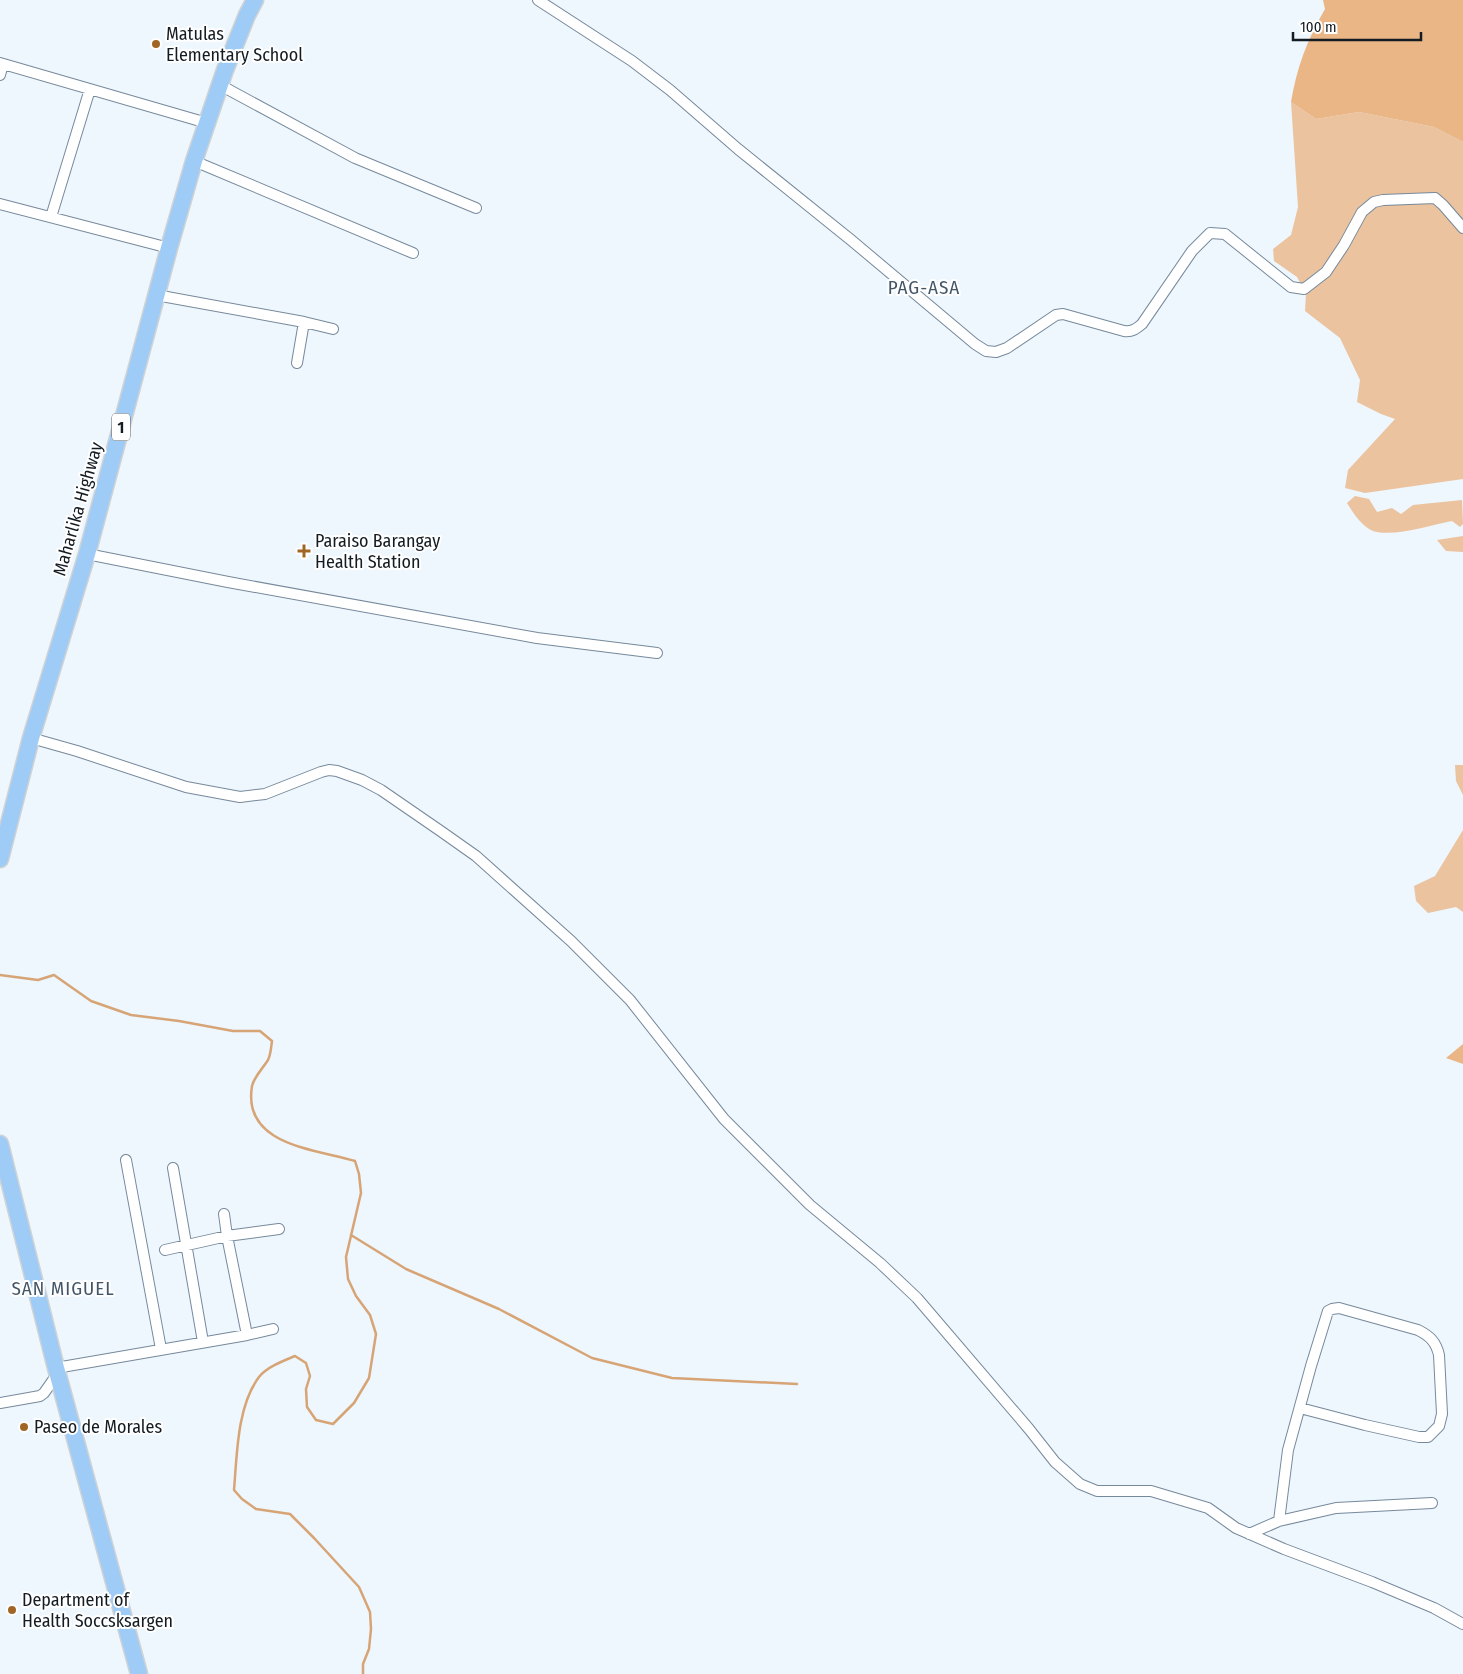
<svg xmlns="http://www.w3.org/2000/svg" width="1463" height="1674" font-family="'Fira Sans Condensed',sans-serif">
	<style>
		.green { fill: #ebc39f }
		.forest { fill: #eab686 }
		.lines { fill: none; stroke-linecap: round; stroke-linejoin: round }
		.stream { stroke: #d7a475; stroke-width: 2.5 }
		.minor-casing { stroke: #76899b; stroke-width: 12 }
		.trunk-casing { stroke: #d0d2d3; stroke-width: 19 }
		.minor { stroke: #fff; stroke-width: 10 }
		.trunk { stroke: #9eccf6; stroke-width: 16 }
		.poi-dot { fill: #a16626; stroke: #fff; stroke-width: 2 }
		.labels { text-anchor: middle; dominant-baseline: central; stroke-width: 4; stroke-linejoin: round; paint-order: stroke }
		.shield { fill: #fff; stroke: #5a6065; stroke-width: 1 }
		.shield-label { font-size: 16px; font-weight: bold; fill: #141c23 }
		.poi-label { font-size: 18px; fill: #141c23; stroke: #fff; text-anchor: start }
		.street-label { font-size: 18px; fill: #141c23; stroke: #fff }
		.neighbourhood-label { font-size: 19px; letter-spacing: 1px; fill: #435566; stroke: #fff }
	</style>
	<rect width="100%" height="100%" fill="#eef6fe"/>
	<path class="green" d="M 1291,102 L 1316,119 L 1359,112 L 1434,127 L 1463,142 L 1463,479 L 1365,493 L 1345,488 L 1348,470 L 1395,419 L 1381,414 L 1357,402 L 1360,380 L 1340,338 L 1305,311 L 1306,294 L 1297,277 L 1274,261 L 1273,249 L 1291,235 L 1298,207 Z
		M 1355,496 L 1369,499 L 1377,512 L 1392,508 L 1401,514 L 1413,505 L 1462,500 L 1463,524 L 1460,527 L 1452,521 C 1431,525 1398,536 1377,532 C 1364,530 1353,513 1347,503 Z
		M 1463,536 L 1463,552 L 1446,551 L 1437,540 Z
		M 1455,765 L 1463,765 L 1463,795 L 1456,781 Z
		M 1463,830 L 1463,912 L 1456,907 L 1428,913 L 1416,901 L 1414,886 L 1435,876 Z"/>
	<path class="forest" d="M 1323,0 L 1463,0 L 1463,142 L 1434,127 L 1359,112 L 1316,119 L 1291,102 C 1297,67 1307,40 1325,9 Z
		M 1463,1044 L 1463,1064 L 1446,1058 Z"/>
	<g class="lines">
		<path class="stream" d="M 0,975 L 38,980 L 54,975 L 91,1001 L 131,1015 L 179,1021 L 233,1031 L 260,1031 L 272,1041 C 271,1047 271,1054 268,1060 C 263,1068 254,1077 252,1086 C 242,1146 316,1149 355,1161 L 359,1174 L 361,1193 L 346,1257 L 348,1279 L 356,1296 L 370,1315 L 376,1334 L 369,1378 L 354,1403 L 333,1424 L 316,1420 L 307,1407 L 306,1389 L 310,1376 L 306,1363 L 295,1356 C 283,1361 267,1367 259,1377 C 237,1406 237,1455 234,1490 L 242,1499 L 256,1509 L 290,1514 L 314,1538 L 359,1587 L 370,1612 L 371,1629 L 369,1649 L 363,1664 L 363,1674
			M 351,1235 L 406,1269 L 499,1309 L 592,1358 L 672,1378 L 797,1384"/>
		<defs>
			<path id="minor" d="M 538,0 L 632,61 L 670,90 L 738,149 L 851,240 L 975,344 L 986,351 L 996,352 L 1007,348 L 1056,315 L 1063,314 L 1124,331 C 1132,332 1136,329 1142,324 L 1192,251 L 1210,233 L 1225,234 L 1291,287 L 1304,289 L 1326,272 L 1344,245 L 1362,212 L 1374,202 L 1383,200 L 1435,198 L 1443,205 L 1463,228
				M 0,63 L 207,123
				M 0,75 L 3,64
				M 220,85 L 355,158 L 476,208
				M 194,161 L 413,253
				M 0,204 L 169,248
				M 51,217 L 90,89
				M 156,295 L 304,322 L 333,329
				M 297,363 L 304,322
				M 87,554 L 228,582 L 537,638 L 657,653
				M 31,738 L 77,751 L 186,787 L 240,797 L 265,794 L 321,772 L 329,770 L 337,771 L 362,780 L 381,790 L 442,832 L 476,856 L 571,941 L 630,1000 L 724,1119 L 810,1205 L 880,1263 L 917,1298 L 1029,1429 L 1055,1462 L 1080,1484 L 1097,1491 L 1151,1491 L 1208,1508 L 1236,1528 L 1284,1549 L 1372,1582 L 1434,1608 L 1463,1624
				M 126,1160 L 161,1349
				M 173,1168 L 203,1342
				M 224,1214 L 227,1236 L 247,1335
				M 165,1250 L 227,1236 L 279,1229
				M 56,1368 L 247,1335 L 273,1329
				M 0,1403 L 40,1396 L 44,1393 L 58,1373
				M 1279,1521 L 1288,1450 L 1311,1366 L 1328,1311 L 1332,1309 L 1339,1308 L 1418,1330 C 1430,1336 1436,1342 1439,1355 L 1442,1414 L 1439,1426 L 1428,1437 L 1419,1437 L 1365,1425 L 1300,1408
				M 1249,1534 L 1279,1521 L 1336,1508 L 1432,1503"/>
			<path id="trunk" d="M 0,859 L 31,738 L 87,554 L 169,248 L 194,161 L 225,70 L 247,15 L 255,0
				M 0,1144 L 56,1368 L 139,1674"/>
		</defs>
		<use href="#minor" class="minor-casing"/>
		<use href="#trunk" class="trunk-casing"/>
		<use href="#minor" class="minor"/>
		<use href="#trunk" class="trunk"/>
	</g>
	<g class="poi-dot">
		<circle cx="156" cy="44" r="5"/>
		<path d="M301.5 543.5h5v5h5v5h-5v5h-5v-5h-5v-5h5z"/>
		<circle cx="24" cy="1427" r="5"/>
		<circle cx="12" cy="1610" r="5"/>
	</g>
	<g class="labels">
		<rect class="shield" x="112" y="413.5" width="18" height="27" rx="4"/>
		<g class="shield-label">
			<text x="121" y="427">1</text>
		</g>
		<g class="poi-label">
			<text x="166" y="34">Matulas<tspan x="166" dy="21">Elementary School</tspan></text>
			<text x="315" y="541">Paraiso Barangay<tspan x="315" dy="21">Health Station</tspan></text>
			<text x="34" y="1427">Paseo de Morales</text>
			<text x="22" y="1600">Department of<tspan x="22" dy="21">Health Soccsksargen</tspan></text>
		</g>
		<g class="street-label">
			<text transform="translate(78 509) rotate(-74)">Maharlika Highway</text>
		</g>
		<g class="neighbourhood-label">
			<text x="924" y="287">PAG-ASA</text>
			<text x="63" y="1288">SAN MIGUEL</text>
		</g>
	</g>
	<path d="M1293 32v8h128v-8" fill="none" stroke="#141c23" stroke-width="2.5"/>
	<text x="1300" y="32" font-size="15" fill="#141c23" stroke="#ffffff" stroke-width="4" paint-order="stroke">100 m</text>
</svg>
